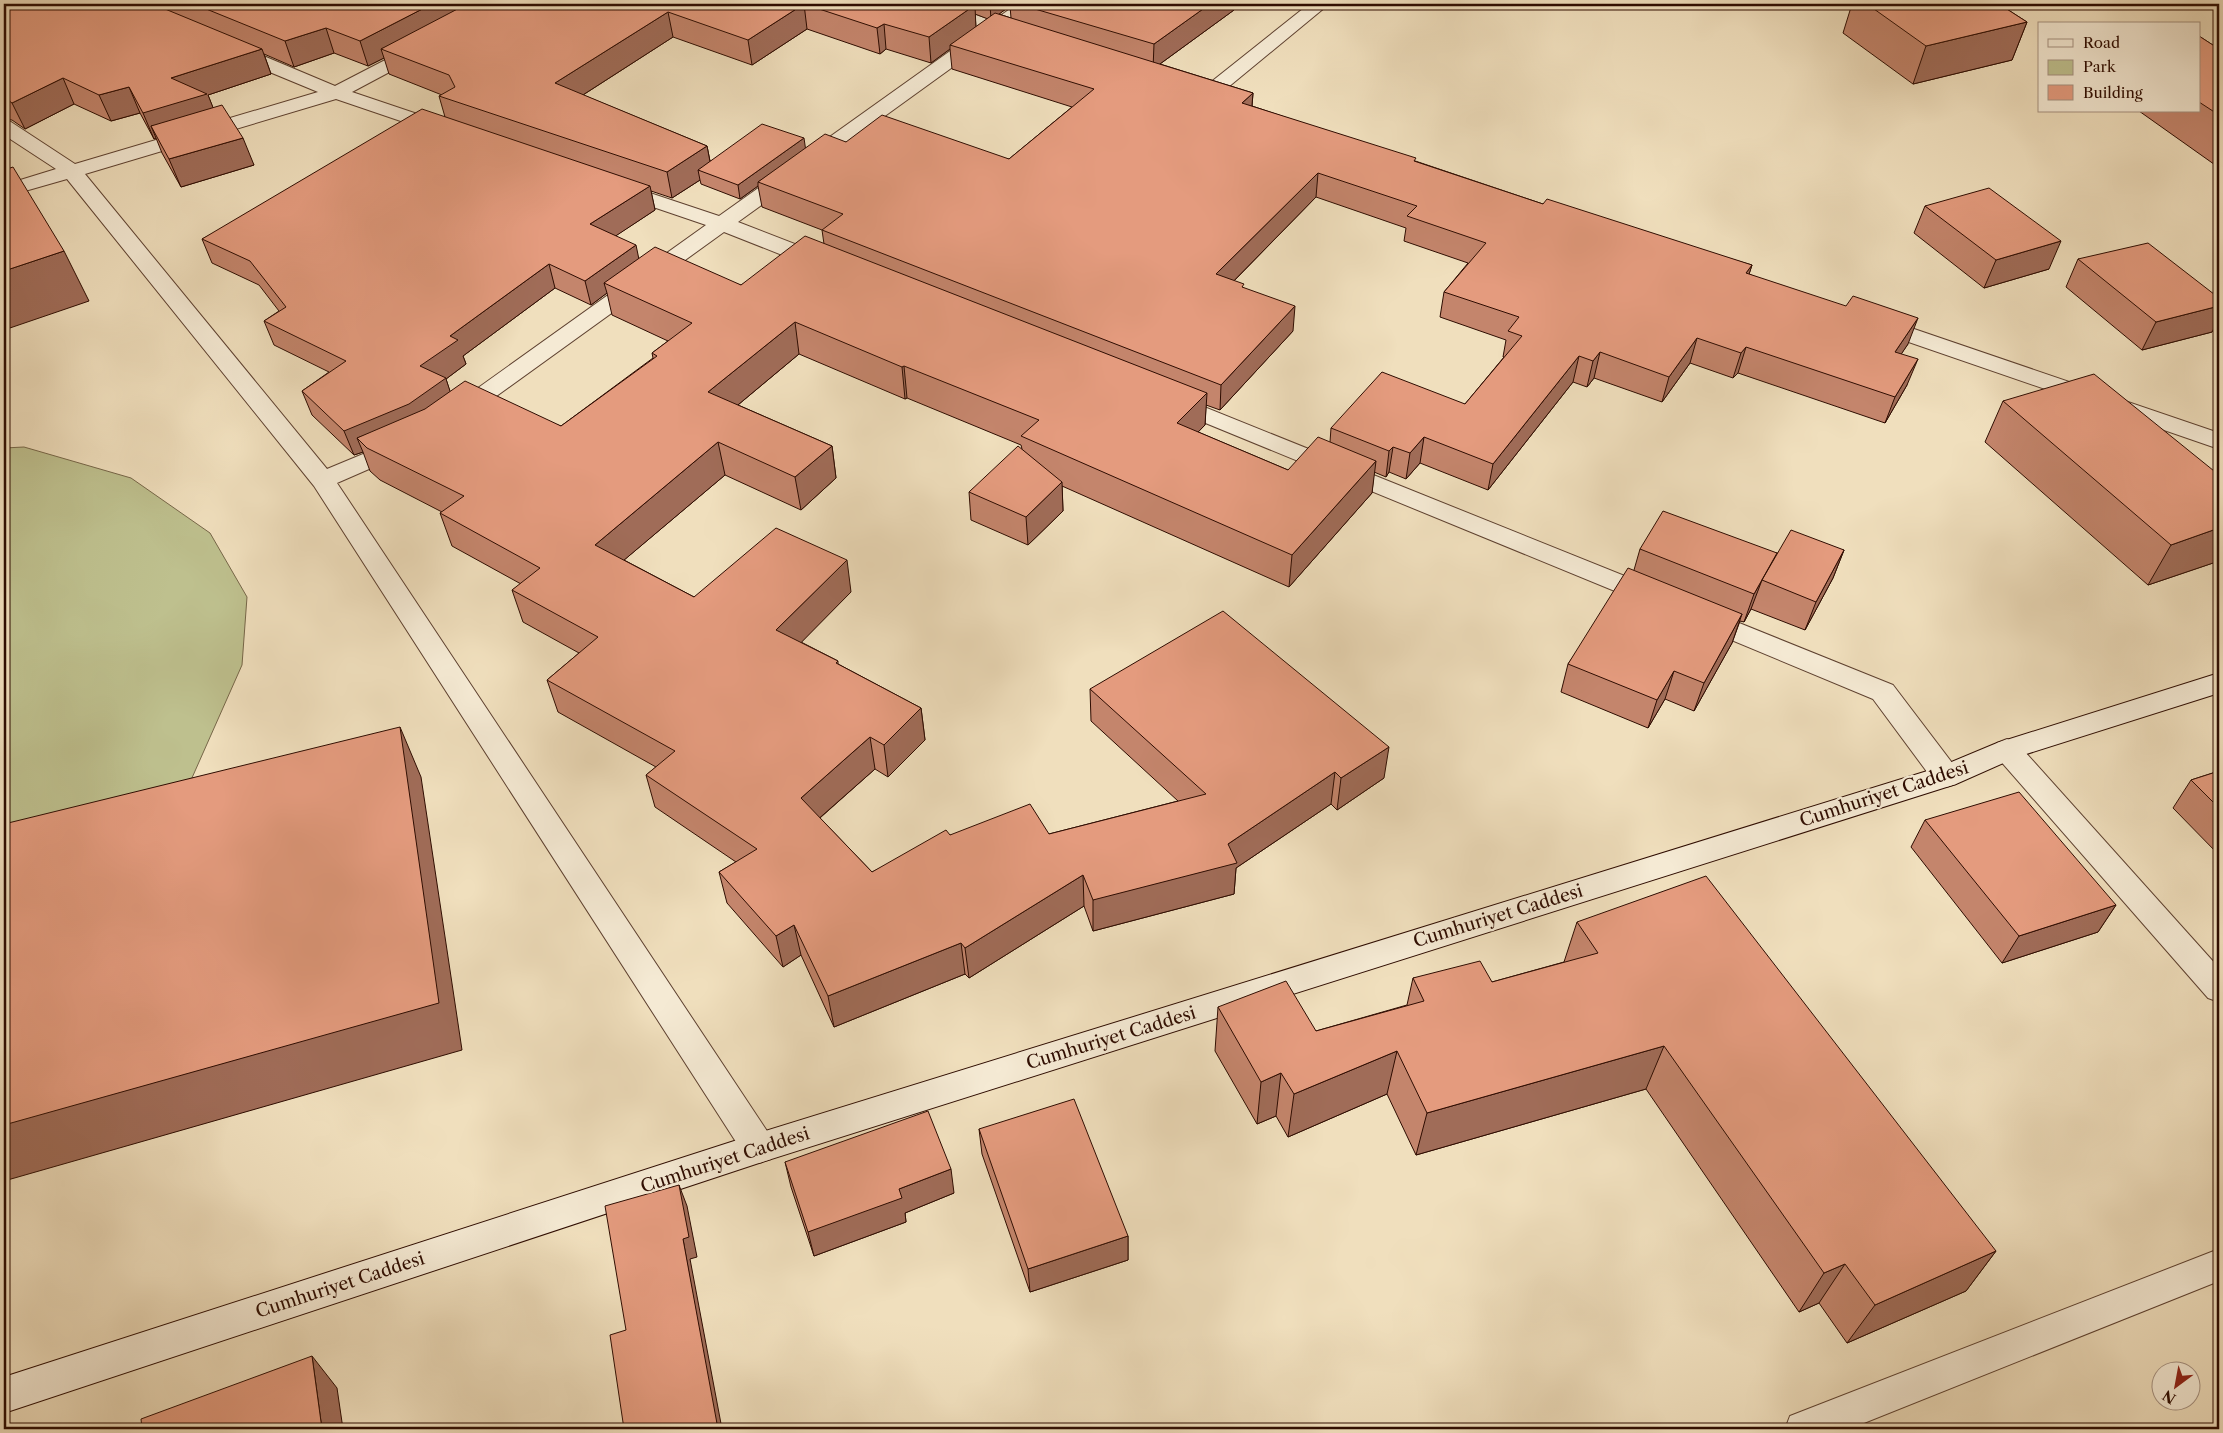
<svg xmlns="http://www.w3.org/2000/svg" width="2223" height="1433" font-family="'Libre Caslon Text',serif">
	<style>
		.green { fill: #bec08e; stroke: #766648 }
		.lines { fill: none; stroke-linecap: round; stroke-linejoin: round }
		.minor-casing { stroke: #5e4130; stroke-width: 2 }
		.secondary-casing { stroke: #2e0c01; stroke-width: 2 }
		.minor { fill: #f5ead4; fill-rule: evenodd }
		.secondary { fill: #f5ead4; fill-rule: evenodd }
		.wall { fill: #c4856c; stroke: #2e0c01; fill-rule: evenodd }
		.shaded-wall { fill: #a06c58; stroke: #2e0c01 }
		.building { fill: #e49b7e; stroke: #2e0c01 }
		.labels { text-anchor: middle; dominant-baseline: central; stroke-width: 4.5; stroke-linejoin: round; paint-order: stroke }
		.street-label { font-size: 18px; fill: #2e0c01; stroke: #f5ead4 }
	</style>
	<rect width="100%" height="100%" fill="#f0dfbd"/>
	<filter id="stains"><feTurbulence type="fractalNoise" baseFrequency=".004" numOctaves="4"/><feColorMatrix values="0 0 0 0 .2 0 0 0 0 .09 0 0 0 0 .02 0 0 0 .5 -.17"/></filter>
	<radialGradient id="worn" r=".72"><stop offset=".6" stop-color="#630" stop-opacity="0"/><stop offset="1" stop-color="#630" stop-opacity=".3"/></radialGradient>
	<path class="green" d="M 24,447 L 131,478 L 210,533 L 247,597 L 242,665 L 164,841 L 4,988 L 4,448 Z"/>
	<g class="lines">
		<defs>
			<path id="minor" d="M 920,4 L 945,4 L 993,21 L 1017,4 L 1037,4 L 1008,27 L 1024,32 L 1026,36 L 1024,40 L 1017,42 L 997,35 L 738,222 L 831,258 L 834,263 L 831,268 L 823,269 L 815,268 L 724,232 L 466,418 L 458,420 L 450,418 L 446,413 L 450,408 L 706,225 L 609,192 L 606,188 L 609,184 L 616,182 L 623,184 L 719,216 L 981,29 L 923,8 Z
				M 1309,4 L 1329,4 L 1215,98 L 1208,100 L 1201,98 L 1198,94 L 1201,90 Z
				M 420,42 L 427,44 L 429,48 L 427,52 L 352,92 L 450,125 L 453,129 L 450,133 L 443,135 L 436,133 L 336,99 L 85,174 L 327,469 L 392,442 L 400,439 L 408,442 L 412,447 L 408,452 L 337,483 L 771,1137 L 776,1148 L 771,1159 L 759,1163 L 747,1159 L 314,486 L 67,179 L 4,197 L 4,185 L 56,169 L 4,135 L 4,120 L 11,122 L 75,164 L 318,92 L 226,54 L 224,50 L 226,46 L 233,44 L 240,46 L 335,86 Z
				M 1876,316 L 2219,433 L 2219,449 L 1868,328 L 1865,323 L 1868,318 Z
				M 1172,394 L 1662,591 L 1666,597 L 1662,603 L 1653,606 L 1644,603 L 1164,406 L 1160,401 L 1164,396 Z
				M 1702,608 L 1893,685 L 1956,768 L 1960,776 L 1956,784 L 1946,787 L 1936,784 L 1873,699 L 1693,624 L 1689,617 L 1693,610 Z
				M 2007,739 L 2017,743 L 2219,968 L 2219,1002 L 2208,998 L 1997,757 L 1993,750 L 1997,743 Z
				M 2219,1249 L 2219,1281 L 1849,1429 L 1785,1429 L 1790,1416 Z"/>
			<path id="secondary" d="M 2219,673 L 2219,693 L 2017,757 L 1956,784 L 759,1163 L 4,1413 L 4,1377 L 759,1133 L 1937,768 L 1997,743 Z"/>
		</defs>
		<use href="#minor" class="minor-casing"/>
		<use href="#secondary" class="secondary-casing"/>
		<use href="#minor" class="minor"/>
		<use href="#secondary" class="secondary"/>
	</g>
	<path class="wall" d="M 4,4 L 1235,4 L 1234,10 L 1160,64 L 1253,93 L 1252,106 L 1543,204 L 1752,265 L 1749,274 L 1908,344 L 1901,354 L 1907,385 L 1885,423 L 1738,373 L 1733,378 L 1690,363 L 1662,402 L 1594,378 L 1587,387 L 1573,382 L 1488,490 L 1420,463 L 1406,479 L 1389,472 L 1386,477 L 1374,472 L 1372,493 L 1289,587 L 1062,486 L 1063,511 L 1028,545 L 971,520 L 969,492 L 1022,449 L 1021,445 L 907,398 L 905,399 L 799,354 L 738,405 L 832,446 L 836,478 L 801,510 L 725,475 L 624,560 L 694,597 L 851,592 L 801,642 L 838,661 L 838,664 L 921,708 L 925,740 L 888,777 L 875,769 L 820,818 L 872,872 L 950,835 L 1049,834 L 1178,801 L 1091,721 L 1090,689 L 1384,778 L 1337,810 L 1331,804 L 1236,868 L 1234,894 L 1093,931 L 1084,906 L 969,978 L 965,974 L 834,1027 L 801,955 L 783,967 L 727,903 L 719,872 L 736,862 L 655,807 L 646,775 L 656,767 L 558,712 L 547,680 L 579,653 L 523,622 L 512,590 L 521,584 L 452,546 L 440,513 L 442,512 L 380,480 L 370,471 L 363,452 L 354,455 L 312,415 L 302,391 L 329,372 L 274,345 L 264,321 L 279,311 L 259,285 L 212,263 L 202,239 L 445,117 L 439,96 L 442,95 L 389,74 L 384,58 L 368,66 L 334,53 L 294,67 L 264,54 L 271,74 L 208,95 L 213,108 L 254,165 L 181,187 L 162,153 L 156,138 L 154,139 L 140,113 L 111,121 L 74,104 L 25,129 L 12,120 L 4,119 ZM 1010,6 L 1011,18 L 999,14 ZM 975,14 L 988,19 L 976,27 ZM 807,29 L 880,54 L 886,49 L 931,63 L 950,49 L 952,69 L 1072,107 L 1009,159 L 846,142 L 806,148 L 710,161 L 707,146 L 583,95 L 673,37 L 752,65 ZM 700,180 L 701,184 L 740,199 L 758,186 L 762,207 L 822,230 L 824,244 L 741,285 L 639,259 L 615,236 L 655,210 L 651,191 L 672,198 ZM 1316,197 L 1406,228 L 1404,241 L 1468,263 L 1444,292 L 1440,317 L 1506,340 L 1503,357 L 1504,357 L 1465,404 L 1331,428 L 1330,442 L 1288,470 L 1198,432 L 1205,425 L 1206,405 L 1220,410 L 1293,331 L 1244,288 L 1234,281 ZM 555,288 L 591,305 L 607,293 L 612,315 L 668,341 L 652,353 L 653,358 L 561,426 L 450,392 L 446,379 L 466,364 L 463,356 Z
		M 1852,4 L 1999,4 L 2027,22 L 2012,60 L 1913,84 L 1843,33 Z
		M 2199,36 L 2219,49 L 2219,166 L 2218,167 L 2139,111 L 2199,111 Z
		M 1925,206 L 2049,269 L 1984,288 L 1914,233 Z
		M 2078,259 L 2219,298 L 2219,319 L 2212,332 L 2142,350 L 2066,287 Z
		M 2003,401 L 2219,475 L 2219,561 L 2148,585 L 1985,442 Z
		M 1640,549 L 1777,553 L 1844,550 L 1833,578 L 1805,630 L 1751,609 L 1744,622 L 1740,621 L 1732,643 L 1694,711 L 1665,699 L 1648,728 L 1561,692 L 1568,664 L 1634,570 Z
		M 2219,771 L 2219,855 L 2173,808 L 2191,780 Z
		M 1925,820 L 2116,905 L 2098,932 L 2002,963 L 1911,847 Z
		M 1577,922 L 1996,1251 L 1966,1291 L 1847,1343 L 1819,1303 L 1799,1312 L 1646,1089 L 1416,1155 L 1387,1094 L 1288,1137 L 1276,1116 L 1257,1124 L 1215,1051 L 1218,1007 L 1316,1031 L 1407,1005 L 1413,978 L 1492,982 L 1564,962 Z
		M 979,1129 L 1128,1236 L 1128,1260 L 1030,1292 L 982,1154 Z
		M 785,1162 L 954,1193 L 905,1213 L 906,1222 L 814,1256 L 791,1187 Z"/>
	<path class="shaded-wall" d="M 432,4 L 486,4 L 381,49 L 384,58 L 368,66 L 360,41 Z
		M 804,4 L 807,29 L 752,65 L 748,40 Z
		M 990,4 L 1010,4 L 1010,6 L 991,20 Z
		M 1210,4 L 1235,4 L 1234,10 L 1153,69 L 1154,44 Z
		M 975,5 L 976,30 L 950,45 L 950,49 L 931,63 L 929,37 Z
		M 668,12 L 673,37 L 561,109 L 555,83 Z
		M 2027,22 L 2012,60 L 1913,84 L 1926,46 Z
		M 884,24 L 886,49 L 880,54 L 877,28 Z
		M 326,28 L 334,53 L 294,67 L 285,41 Z
		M 262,49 L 271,74 L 208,95 L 218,120 L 151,126 L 156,138 L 154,139 L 143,113 L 171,78 Z
		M 63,78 L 74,104 L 25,129 L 12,103 Z
		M 129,87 L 140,113 L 111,121 L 99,95 Z
		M 1253,93 L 1251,117 L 1242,103 Z
		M 243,138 L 254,165 L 181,187 L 169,159 Z
		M 804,138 L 806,152 L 758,182 L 758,186 L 740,199 L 738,185 Z
		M 707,146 L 712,172 L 698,170 L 700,180 L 672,198 L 667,172 Z
		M 1318,173 L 1316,197 L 1215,300 L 1216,274 Z
		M 650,186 L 655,210 L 596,249 L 590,224 Z
		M 2061,241 L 2049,269 L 1984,288 L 1996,260 Z
		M 636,245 L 641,269 L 604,283 L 607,293 L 591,305 L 585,281 Z
		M 64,251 L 89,301 L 4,330 L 4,271 Z
		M 549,264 L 555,288 L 463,356 L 466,364 L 446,379 L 454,403 L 357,438 L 363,452 L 354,455 L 344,431 L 450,336 Z
		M 1752,265 L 1744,290 L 1746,273 Z
		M 1295,306 L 1293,331 L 1220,410 L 1221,385 Z
		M 2219,306 L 2219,319 L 2212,332 L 2142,350 L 2156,322 Z
		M 1918,318 L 1908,344 L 1886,377 L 1895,352 Z
		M 795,322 L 799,354 L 715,424 L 708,392 Z
		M 1697,338 L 1690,363 L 1662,402 L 1669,377 Z
		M 1746,347 L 1738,373 L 1733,378 L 1741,353 Z
		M 1600,352 L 1594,378 L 1587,387 L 1593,361 Z
		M 1579,356 L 1573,382 L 1488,490 L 1493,464 Z
		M 1918,359 L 1907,385 L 1885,423 L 1895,397 Z
		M 904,366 L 907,398 L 905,399 L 902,367 Z
		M 1207,393 L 1205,425 L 1176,455 L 1177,423 Z
		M 1424,437 L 1420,463 L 1406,479 L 1410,453 Z
		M 718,442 L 725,475 L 604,577 L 595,545 Z
		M 832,446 L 836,478 L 801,510 L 795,477 Z
		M 1393,447 L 1389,472 L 1386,477 L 1389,451 Z
		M 1376,461 L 1372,493 L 1289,587 L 1292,555 Z
		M 1062,482 L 1063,511 L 1028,545 L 1026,517 Z
		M 2219,528 L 2219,561 L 2148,585 L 2171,545 Z
		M 1844,550 L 1833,578 L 1805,630 L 1816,602 Z
		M 847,560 L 851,592 L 782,662 L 776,630 Z
		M 1762,580 L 1751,609 L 1744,622 L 1754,594 Z
		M 1742,614 L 1732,643 L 1694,711 L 1704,683 Z
		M 1674,671 L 1665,699 L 1648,728 L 1657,700 Z
		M 921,708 L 925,740 L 888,777 L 884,745 Z
		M 400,727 L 421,777 L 462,1050 L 4,1181 L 4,1125 Z
		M 870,737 L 875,769 L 807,829 L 801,798 Z
		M 1389,747 L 1384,778 L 1337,810 L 1341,778 Z
		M 1335,772 L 1331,804 L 1236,868 L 1234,894 L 1093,931 L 1093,900 L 1228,844 Z
		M 1083,875 L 1084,906 L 969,978 L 965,948 Z
		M 2116,905 L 2098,932 L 2002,963 L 2019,936 Z
		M 794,925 L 801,955 L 783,967 L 776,936 Z
		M 961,943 L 965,974 L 834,1027 L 828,996 Z
		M 1664,1046 L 1646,1089 L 1416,1155 L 1427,1113 Z
		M 1397,1051 L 1387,1094 L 1288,1137 L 1294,1094 Z
		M 1281,1073 L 1276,1116 L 1257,1124 L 1261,1082 Z
		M 951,1169 L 954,1193 L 905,1213 L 906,1222 L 814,1256 L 808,1232 L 899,1189 Z
		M 679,1185 L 687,1206 L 697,1257 L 690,1259 L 722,1429 L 716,1429 L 683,1239 Z
		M 1128,1236 L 1128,1260 L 1030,1292 L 1028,1269 Z
		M 1996,1251 L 1966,1291 L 1847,1343 L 1875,1305 Z
		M 1845,1264 L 1819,1303 L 1799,1312 L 1824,1273 Z
		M 312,1356 L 337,1388 L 343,1429 L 322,1429 Z"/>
	<path class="building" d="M 4,4 L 153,4 L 262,49 L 171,78 L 207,94 L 143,113 L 129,87 L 99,95 L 63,78 L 12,103 L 4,97 Z
		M 194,4 L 432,4 L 360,41 L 326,28 L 285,41 Z
		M 467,4 L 970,4 L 975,5 L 929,37 L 884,24 L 877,28 L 804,4 L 748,40 L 668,12 L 555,83 L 707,146 L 667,172 L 439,96 L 455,87 L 449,75 L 381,49 Z
		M 1018,4 L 1210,4 L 1154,44 Z
		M 1867,4 L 1999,4 L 2027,22 L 1926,46 Z
		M 995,13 L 1253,93 L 1242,103 L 1416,158 L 1414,161 L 1543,204 L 1547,199 L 1752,265 L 1746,273 L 1846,306 L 1853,296 L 1918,318 L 1895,352 L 1918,359 L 1895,397 L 1746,347 L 1741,353 L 1697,338 L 1669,377 L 1600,352 L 1593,361 L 1579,356 L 1493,464 L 1424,437 L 1410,453 L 1393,447 L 1389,451 L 1331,428 L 1382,372 L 1465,404 L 1522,336 L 1508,331 L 1519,317 L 1444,292 L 1486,243 L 1407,216 L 1417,206 L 1318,173 L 1216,274 L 1244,284 L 1242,287 L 1295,306 L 1221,385 L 822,230 L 843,214 L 758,182 L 825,134 L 846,142 L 882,115 L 1009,159 L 1094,89 L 950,45 Z
		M 2199,36 L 2219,49 L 2219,115 L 2199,102 Z
		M 222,105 L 243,138 L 169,159 L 151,126 Z
		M 422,109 L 650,186 L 590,224 L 636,245 L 585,281 L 549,264 L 450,336 L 458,340 L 420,366 L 446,378 L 409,404 L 344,431 L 302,391 L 346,361 L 264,321 L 286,307 L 250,261 L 202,239 Z
		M 762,124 L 804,138 L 738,185 L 698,170 Z
		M 13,167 L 64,251 L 4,271 L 4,170 Z
		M 1989,188 L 2061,241 L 1996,260 L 1925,206 Z
		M 805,236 L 1207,393 L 1177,423 L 1288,470 L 1318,437 L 1376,461 L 1292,555 L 1021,436 L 1039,420 L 904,366 L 902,367 L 795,322 L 708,392 L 832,446 L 795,477 L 718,442 L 595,545 L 694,597 L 776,528 L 847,560 L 776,630 L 838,661 L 836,663 L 921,708 L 884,745 L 870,737 L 801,798 L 872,872 L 946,830 L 950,835 L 1030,804 L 1049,834 L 1206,794 L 1090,689 L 1223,611 L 1389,747 L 1341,778 L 1335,772 L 1228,844 L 1237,863 L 1093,900 L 1083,875 L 965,948 L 961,943 L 828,996 L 794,925 L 776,936 L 719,872 L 757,849 L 646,775 L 675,751 L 547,680 L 598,637 L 512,590 L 540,568 L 440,513 L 464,496 L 367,448 L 357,438 L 425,409 L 465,381 L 561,426 L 657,356 L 652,353 L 692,323 L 604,283 L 655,247 L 741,285 Z
		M 2148,243 L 2219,298 L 2219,306 L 2156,322 L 2078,259 Z
		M 2094,374 L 2219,475 L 2219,528 L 2171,545 L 2003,401 Z
		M 1018,446 L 1062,482 L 1026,517 L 969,492 Z
		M 1663,511 L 1777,553 L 1754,594 L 1640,549 Z
		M 1791,530 L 1844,550 L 1816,602 L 1762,580 Z
		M 1628,568 L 1742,614 L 1704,683 L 1674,671 L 1657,700 L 1568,664 Z
		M 400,727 L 439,1003 L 4,1125 L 4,824 Z
		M 2219,771 L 2219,808 L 2191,780 Z
		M 2019,792 L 2116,905 L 2019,936 L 1925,820 Z
		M 1706,876 L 1996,1251 L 1875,1305 L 1845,1264 L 1824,1273 L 1664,1046 L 1427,1113 L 1397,1051 L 1294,1094 L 1281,1073 L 1261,1082 L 1218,1007 L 1286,981 L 1316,1031 L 1424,1001 L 1413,978 L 1480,961 L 1492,982 L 1598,953 L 1577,922 Z
		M 1074,1099 L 1128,1236 L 1028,1269 L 979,1129 Z
		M 928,1111 L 951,1169 L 899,1189 L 902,1198 L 808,1232 L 785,1162 Z
		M 679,1185 L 689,1237 L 683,1239 L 718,1429 L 624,1429 L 610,1335 L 626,1330 L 605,1206 Z
		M 312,1356 L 322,1429 L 142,1429 L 141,1419 Z"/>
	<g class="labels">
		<g class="street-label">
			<text transform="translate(1884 794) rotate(-18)">Cumhuriyet Caddesi</text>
			<text transform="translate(1498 916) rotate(-17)">Cumhuriyet Caddesi</text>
			<text transform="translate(1111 1038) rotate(-17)">Cumhuriyet Caddesi</text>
			<text transform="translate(725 1160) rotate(-18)">Cumhuriyet Caddesi</text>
			<text transform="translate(340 1285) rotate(-18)">Cumhuriyet Caddesi</text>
		</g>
	</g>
	<rect width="2223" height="1433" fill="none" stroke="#f0dfbd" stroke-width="20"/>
	<rect x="5" y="5" width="2213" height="1423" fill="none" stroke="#2e0c01" stroke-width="2.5"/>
	<rect x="10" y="10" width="2203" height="1413" fill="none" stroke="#2e0c01"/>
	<rect x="2038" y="22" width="162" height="90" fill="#f5ead4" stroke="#a59180"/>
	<rect x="2048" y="39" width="25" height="8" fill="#f5ead4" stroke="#a59180"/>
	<text x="2083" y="48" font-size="15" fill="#2e0c01">Road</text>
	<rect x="2048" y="60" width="25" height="15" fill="#bec08e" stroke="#a59180"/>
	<text x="2083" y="72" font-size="15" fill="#2e0c01">Park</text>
	<rect x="2048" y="85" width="25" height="15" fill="#e49b7e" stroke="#a59180"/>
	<text x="2083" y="98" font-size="15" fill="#2e0c01">Building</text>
	<g transform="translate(2176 1386) rotate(212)"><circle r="24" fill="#f5ead4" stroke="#a59180"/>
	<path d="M0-4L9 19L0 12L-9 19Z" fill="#8f2418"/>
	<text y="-8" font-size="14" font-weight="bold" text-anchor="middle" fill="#2e0c01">N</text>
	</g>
	<rect width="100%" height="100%" filter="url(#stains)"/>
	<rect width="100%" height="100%" fill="url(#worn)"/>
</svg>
